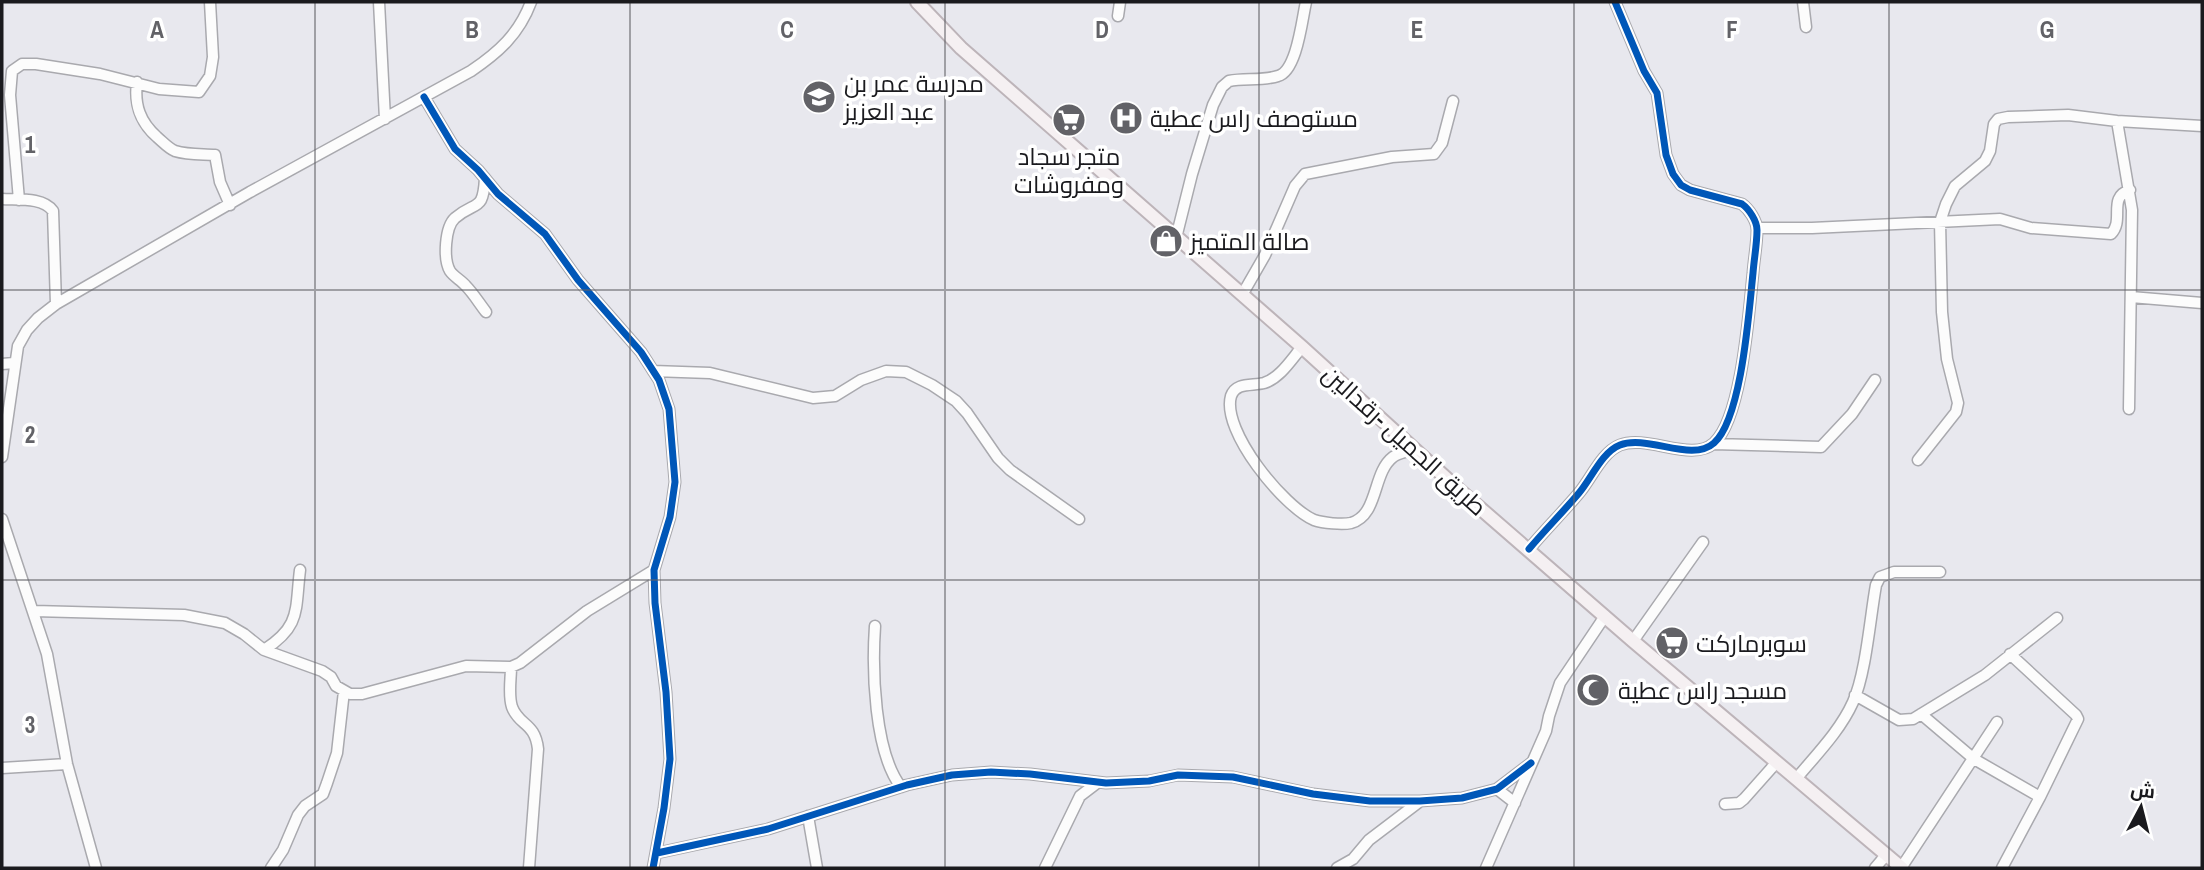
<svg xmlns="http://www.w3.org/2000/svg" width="2204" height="870" font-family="'Archivo Narrow',Cairo,sans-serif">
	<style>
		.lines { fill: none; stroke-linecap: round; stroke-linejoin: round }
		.minor-casing { stroke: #a9a9ae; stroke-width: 13 }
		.major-casing { stroke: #bdb4b9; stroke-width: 16 }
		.minor { stroke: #fcfcfc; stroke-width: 10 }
		.major { stroke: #f5f0f2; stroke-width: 12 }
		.cycleway-casing { stroke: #fff; stroke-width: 11 }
		.cycleway { stroke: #0057b8; stroke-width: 7 }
		.grid { fill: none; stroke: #626267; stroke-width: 2; stroke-opacity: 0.55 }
		.labels { text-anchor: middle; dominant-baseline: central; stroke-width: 7; stroke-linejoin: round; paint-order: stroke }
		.poi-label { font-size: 24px; fill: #1a1a1e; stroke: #fff; text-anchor: start }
		.street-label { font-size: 24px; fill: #1a1a1e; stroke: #fff }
		.grid-label { font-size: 23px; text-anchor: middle; font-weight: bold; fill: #626267; stroke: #fff; stroke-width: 7; stroke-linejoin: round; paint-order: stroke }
	</style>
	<rect width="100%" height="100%" fill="#e8e8ee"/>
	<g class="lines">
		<defs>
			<path id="minor" d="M 379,2 L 385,119
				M 1803,2 L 1806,27
				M 1118,16 L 1120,2
				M 137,82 C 134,105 140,122 157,137 C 163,142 168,148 175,151 C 188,155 202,154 215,155 L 220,182 L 230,205
				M 424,97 L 455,149 L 478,170 L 498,194 L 545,234 L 578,280 L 641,352 L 659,380 L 669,409 L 675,482 L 670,517 L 654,570 L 655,603 L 666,692 L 670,759 L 664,808 L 653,868
				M 2117,121 L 2132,210 L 2129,409
				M 485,178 C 483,213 476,200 455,218 C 445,227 443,259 450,271 C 454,277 461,280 466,286 C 473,293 479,303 486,312
				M 2,199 C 18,200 43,197 53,211 L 56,304
				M 19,200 L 10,95 L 12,71 L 22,64 L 36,64 L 100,74 L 159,89 L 199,92 L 210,76 L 213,57 L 210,2
				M 1758,228 L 1812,228 L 2000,219 L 2031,228 L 2111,234 C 2125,220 2107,197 2130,190
				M 1176,238 L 1192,174 L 1213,105 L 1222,87 L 1229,81 C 1245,78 1263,81 1278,76 C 1297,71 1302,19 1306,2
				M 1242,295 L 1265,255 L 1295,186 L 1305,174 L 1392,157 L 1434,154 L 1442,143 L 1453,101
				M 2131,297 L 2202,303
				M 1302,347 C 1291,360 1280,378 1264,383 C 1252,386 1236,382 1231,396 C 1221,431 1284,507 1314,520 C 1323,523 1342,525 1351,523 C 1379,515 1372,473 1393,457 C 1398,453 1407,452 1413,449
				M 2,364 L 14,363
				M 653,371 L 710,373 L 813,398 L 835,396 L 861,380 L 886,371 L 906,372 L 932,385 L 956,401 L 967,413 L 998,458 L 1010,470 L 1079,519
				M 1713,444 L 1821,447 L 1852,414 L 1875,380
				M 2,457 L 18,346 L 27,330 L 38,318 L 56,304 L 250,192 L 471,71 C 499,52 519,34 531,2
				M 1918,460 L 1956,412 L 1958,403 L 1947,359 L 1942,312 L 1940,222 L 1946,204 L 1955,186 L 1985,161 L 1990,151 L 1994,124 L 1998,119 L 2008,117 L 2068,115 L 2117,121 L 2202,126
				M 2,519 L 47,654 L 67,764 L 96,868
				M 1529,549 C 1545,530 1563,512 1579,493 C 1591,479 1602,452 1620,445 C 1647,434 1692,463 1714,443 C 1742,418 1749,310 1753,273 C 1754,259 1757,244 1757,230 C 1757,221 1749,209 1742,204 L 1690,190 L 1681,185 L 1673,174 L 1666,155 L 1657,93 L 1644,71 L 1615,2
				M 34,611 L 184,615 L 225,623 L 244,634 L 264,650 L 322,671 L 331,677 L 336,686 L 350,694 L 362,694 L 466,666 L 511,667 L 520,663 L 587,611 L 654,570
				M 875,626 C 872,669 874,752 901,787
				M 1633,641 L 1703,542
				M 264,650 C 301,626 295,611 300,570
				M 511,667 C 511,679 508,695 512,707 C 519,726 535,722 538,749 L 529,868
				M 1855,695 L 1899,720 L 1913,719 L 1985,675 L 2057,618
				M 1921,714 L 1974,759 L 2040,797
				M 2,768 L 67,764
				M 1796,779 C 1816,755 1840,731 1853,702 C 1866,673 1870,618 1876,585 L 1880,577 L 1894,572 L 1940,572
				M 1497,789 L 1515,803
				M 1725,804 L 1739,803 L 1744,799 L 1776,763
				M 808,816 L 817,868
				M 657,853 L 768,829 L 907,785 L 952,775 L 991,772 L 1030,774 L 1106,783 L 1149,781 L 1178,775 L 1233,777 L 1313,794 L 1370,801 L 1420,801 L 1462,798 L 1497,789 L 1531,763
				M 271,868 L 283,850 L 298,815 L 305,806 L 323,794 L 327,783 L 337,753 L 344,691
				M 1045,868 L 1080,796 L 1097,783
				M 1337,868 L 1353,859 L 1369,840 L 1419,802
				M 1486,868 L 1546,731 L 1549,716 L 1560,683 L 1605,616
				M 1875,868 L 1886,855
				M 1901,868 L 1997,722
				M 2002,868 L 2040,797 L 2078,719 L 2076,715 L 2010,654"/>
			<path id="major" d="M 917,2 L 961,48 L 1302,347 L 1458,489 L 1633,641 L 1902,868"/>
		</defs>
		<use href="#minor" class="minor-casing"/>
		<use href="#major" class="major-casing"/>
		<use href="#minor" class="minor"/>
		<use href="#major" class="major"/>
		<defs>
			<path id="cycleway" d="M 424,97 L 455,149 L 478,170 L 498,194 L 545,234 L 578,280 L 641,352 L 659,380 L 669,409 L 675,482 L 670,517 L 654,570 L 655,603 L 666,692 L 670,759 L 664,808 L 653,868
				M 1529,549 C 1545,530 1563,512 1579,493 C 1591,479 1602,452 1620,445 C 1647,434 1692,463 1714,443 C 1742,418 1749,310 1753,273 C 1754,259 1757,244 1757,230 C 1757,221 1749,209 1742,204 L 1690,190 L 1681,185 L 1673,174 L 1666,155 L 1657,93 L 1644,71 L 1615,2
				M 657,853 L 768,829 L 907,785 L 952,775 L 991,772 L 1030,774 L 1106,783 L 1149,781 L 1178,775 L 1233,777 L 1313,794 L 1370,801 L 1420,801 L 1462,798 L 1497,789 L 1531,763"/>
		</defs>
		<use href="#cycleway" class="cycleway-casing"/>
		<use href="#cycleway" class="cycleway"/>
	</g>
	<path class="grid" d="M 315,2 L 315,868M 630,2 L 630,868M 945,2 L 945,868M 1259,2 L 1259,868M 1574,2 L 1574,868M 1889,2 L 1889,868M 2,290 L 2202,290M 2,580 L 2202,580"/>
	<defs>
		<symbol id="school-disc" viewBox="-11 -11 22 22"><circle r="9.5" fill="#626267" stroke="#fff"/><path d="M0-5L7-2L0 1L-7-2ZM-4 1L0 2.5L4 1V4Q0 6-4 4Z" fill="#fff"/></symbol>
		<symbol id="hospital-disc" viewBox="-11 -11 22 22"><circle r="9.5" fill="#626267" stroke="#fff"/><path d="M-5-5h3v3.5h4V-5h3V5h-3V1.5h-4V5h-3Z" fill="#fff"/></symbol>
		<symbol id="supermarket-disc" viewBox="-11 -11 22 22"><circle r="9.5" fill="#626267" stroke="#fff"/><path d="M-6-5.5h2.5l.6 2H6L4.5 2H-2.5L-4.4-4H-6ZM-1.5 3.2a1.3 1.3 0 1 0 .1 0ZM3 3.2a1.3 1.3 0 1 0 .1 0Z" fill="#fff"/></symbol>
		<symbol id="shop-disc" viewBox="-11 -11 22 22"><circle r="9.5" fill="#626267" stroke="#fff"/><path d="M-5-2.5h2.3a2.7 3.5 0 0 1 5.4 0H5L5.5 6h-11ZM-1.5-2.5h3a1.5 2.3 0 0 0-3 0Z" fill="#fff"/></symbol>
		<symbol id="mosque-disc" viewBox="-11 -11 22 22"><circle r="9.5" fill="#626267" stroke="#fff"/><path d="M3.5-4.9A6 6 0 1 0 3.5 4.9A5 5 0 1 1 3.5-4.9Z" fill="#fff"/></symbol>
	</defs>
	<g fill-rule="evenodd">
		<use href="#school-disc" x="800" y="78" width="38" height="38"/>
		<use href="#hospital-disc" x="1107" y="99" width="38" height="38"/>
		<use href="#supermarket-disc" x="1050" y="101" width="38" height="38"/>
		<use href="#shop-disc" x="1147" y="222" width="38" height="38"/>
		<use href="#supermarket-disc" x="1653" y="624" width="38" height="38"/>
		<use href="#mosque-disc" x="1574" y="671" width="38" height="38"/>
	</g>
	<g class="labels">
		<g class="poi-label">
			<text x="844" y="83">مدرسة عمر بن<tspan x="844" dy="28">عبد العزيز</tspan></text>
			<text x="1150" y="118">مستوصف راس عطية</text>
			<text x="1069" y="156" text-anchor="middle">متجر سجاد<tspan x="1069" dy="28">ومفروشات</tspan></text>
			<text x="1190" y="241">صالة المتميز</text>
			<text x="1696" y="643">سوبرماركت</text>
			<text x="1618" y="690">مسجد راس عطية</text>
		</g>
		<g class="street-label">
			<text transform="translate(1405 440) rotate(42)">طريق الجميل -رقدالين</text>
		</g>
	</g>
	<g class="grid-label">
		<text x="157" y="38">A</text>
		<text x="472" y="38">B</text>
		<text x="787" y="38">C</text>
		<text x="1102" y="38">D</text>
		<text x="1417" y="38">E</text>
		<text x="1732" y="38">F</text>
		<text x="2047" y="38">G</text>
		<text x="30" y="153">1</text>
		<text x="30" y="443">2</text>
		<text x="30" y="733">3</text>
	</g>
	<rect width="2204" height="870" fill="none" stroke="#1a1a1e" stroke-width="7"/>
	<g transform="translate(2141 807) rotate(7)" stroke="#ffffff" stroke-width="5" paint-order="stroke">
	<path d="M0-5L12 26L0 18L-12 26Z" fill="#1a1a1e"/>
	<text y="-10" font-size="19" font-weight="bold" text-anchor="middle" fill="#1a1a1e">ش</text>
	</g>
</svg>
